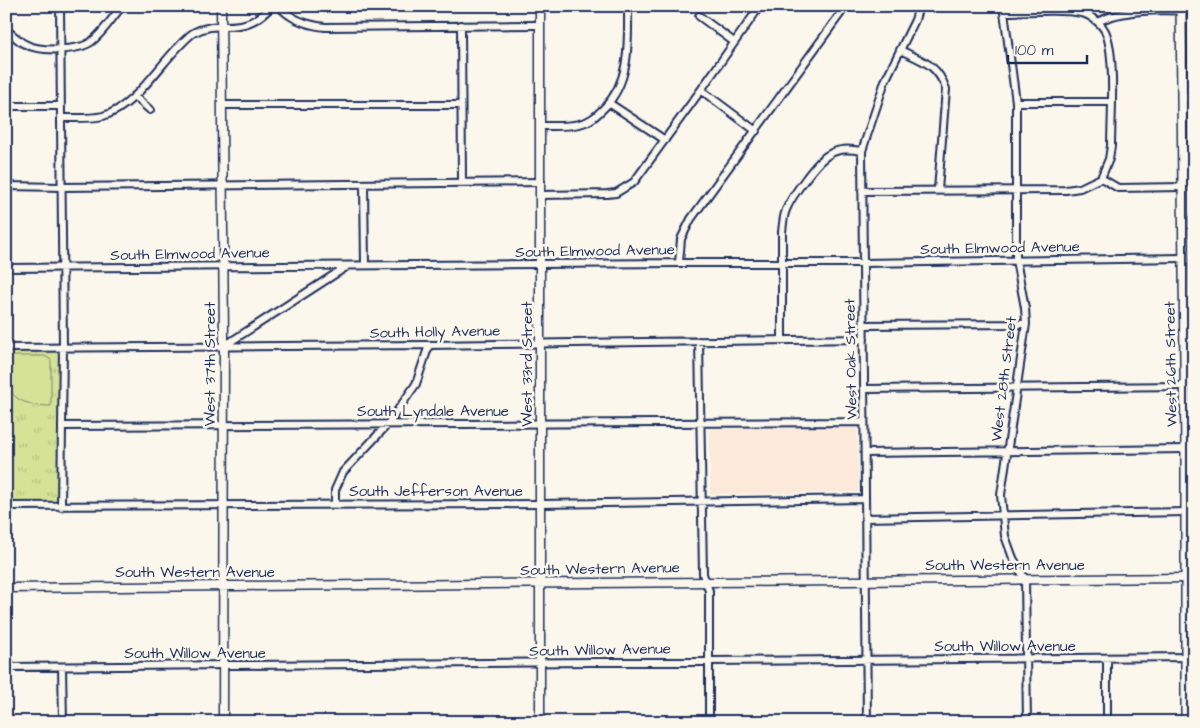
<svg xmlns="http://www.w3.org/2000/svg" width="1200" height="728" font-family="'Architects Daughter',sans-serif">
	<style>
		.built { fill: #fce9d9 }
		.park { fill: url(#park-tufts); stroke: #78887a }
		.pitch { fill: #d6e295; stroke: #78887a }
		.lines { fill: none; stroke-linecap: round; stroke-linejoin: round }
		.minor-casing { stroke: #1b2f5e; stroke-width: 10 }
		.tertiary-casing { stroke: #1b2f5e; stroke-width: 11 }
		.secondary-casing { stroke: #1b2f5e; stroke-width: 12 }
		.minor { stroke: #fbf7ec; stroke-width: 6 }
		.tertiary { stroke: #fbf7ec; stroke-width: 8 }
		.secondary { stroke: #fbf7ec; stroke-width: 9 }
		.labels { text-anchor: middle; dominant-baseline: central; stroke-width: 5; stroke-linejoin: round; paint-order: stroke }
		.street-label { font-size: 15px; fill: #1b2f5e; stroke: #fbf7ec }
	</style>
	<defs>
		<pattern id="park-tufts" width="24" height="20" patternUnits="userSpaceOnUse" patternTransform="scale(1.25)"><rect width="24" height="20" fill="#d6e295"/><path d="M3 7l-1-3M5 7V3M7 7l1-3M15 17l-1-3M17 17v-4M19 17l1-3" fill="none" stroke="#b7c283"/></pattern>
	</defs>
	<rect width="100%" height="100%" fill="#fbf7ec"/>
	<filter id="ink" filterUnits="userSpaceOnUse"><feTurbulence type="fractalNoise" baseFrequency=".02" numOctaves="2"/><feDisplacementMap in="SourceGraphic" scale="10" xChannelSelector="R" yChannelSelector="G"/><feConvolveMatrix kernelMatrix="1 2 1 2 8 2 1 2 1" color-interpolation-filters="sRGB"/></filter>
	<g filter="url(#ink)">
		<path class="built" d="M 857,428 L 858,492 L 710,494 L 710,429 Z"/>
		<path class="park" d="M 63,347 L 61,507 L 6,506 L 6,348 Z"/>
		<path class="pitch" d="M 6,356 L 45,356 L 51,360 L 51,406 C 32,406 10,402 6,380 C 5,373 6,363 6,356 Z"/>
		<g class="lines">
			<defs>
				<path id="minor" d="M 60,6 L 63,347 L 61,507
					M 279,6 C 291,20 307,25 325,27 L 540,25
					M 1001,6 L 1004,12 L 1016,102 L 1016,260 L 1025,308 L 1026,324 L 1001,495 L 1005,536 L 1013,558 L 1025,579 L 1027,722
					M 1004,12 C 1025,12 1062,8 1081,13 C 1089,14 1101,23 1105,31 C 1116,53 1111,119 1111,146 L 1109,159 L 1101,178
					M 699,16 L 734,42
					M 1098,22 C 1123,8 1165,10 1194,11
					M 461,25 L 462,183
					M 6,30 C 13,34 18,41 25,44 C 39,52 78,51 91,42 C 103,33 112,18 122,6
					M 900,50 C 923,61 937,64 946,89 L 938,190
					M 701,90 L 756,131
					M 134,96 L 150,110
					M 1182,98 L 1194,98
					M 1016,102 L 1111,102
					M 609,103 L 665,140
					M 222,105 L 460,105
					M 6,106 L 61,106
					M 61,118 C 74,118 90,119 103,116 C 139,106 164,55 193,33 C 223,17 241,39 272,6
					M 540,126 C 553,126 566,127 579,124 C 590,122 596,116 604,108 C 631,81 628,42 628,6
					M 1101,178 L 1118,188 L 1183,187
					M 364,185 L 365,265
					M 6,186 L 62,187 L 541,182
					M 862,191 L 1066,190 L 1080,188 L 1101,178
					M 540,195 L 607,194 L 616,193 L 634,182 L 701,90 L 760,6
					M 679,263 L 681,239 L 691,219 L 846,6
					M 6,268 L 679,263 L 863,263 L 1183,258
					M 863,325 L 1026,324
					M 782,340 L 782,232 C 783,225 783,217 786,210 C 791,197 817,161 828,155 C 838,148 850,149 862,151
					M 699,341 L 703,574 L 709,591 L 709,722
					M 224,346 L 346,267
					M 6,348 L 429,345 L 864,339
					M 864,389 L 1185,386
					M 62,426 L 864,422
					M 865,453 L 1186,449
					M 335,504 L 335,490 L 343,472 L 388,424 L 416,384 L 429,345
					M 6,506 L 541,504 L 865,499
					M 865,518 L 1186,512
					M 6,667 L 1194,657
					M 62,667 L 63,722
					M 867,722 L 862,151 L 885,81 L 915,20 L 919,6
					M 1107,722 L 1107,658"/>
				<path id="tertiary" d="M 221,6 L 224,339 L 223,722
					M 540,6 L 540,722
					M 6,588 L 1194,578"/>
				<path id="secondary" d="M 1181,6 L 1186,449 L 1186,722"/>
			</defs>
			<use href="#minor" class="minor-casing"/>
			<use href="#tertiary" class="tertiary-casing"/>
			<use href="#secondary" class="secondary-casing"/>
			<use href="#minor" class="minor"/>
			<use href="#tertiary" class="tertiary"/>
			<use href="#secondary" class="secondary"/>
		</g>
	</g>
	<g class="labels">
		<g class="street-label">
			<text transform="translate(1000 248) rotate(-1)">South Elmwood Avenue</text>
			<text transform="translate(595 251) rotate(-1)">South Elmwood Avenue</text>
			<text transform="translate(190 254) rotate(-1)">South Elmwood Avenue</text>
			<text transform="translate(435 332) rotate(-1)">South Holly Avenue</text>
			<text transform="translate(851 359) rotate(-91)">West Oak Street</text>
			<text transform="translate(210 364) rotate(-90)">West 37th Street</text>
			<text transform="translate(527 364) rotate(-90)">West 33rd Street</text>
			<text transform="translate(1171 364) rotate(-91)">West 26th Street</text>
			<text transform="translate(1004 379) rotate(-83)">West 28th Street</text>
			<text x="433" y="411">South Lyndale Avenue</text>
			<text x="436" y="491">South Jefferson Avenue</text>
			<text x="1005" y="565">South Western Avenue</text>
			<text transform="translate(600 569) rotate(-1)">South Western Avenue</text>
			<text x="195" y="572">South Western Avenue</text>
			<text x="1005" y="646">South Willow Avenue</text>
			<text transform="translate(600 650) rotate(-1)">South Willow Avenue</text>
			<text x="195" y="653">South Willow Avenue</text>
		</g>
	</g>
	<rect width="1200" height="728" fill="none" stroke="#fbf7ec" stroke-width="25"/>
	<rect x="12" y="12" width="1175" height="703" fill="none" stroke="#1b2f5e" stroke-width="2" filter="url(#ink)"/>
	<path d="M1008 55v8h79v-8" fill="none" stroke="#1b2f5e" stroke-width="2.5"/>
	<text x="1015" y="55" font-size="15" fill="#1b2f5e" stroke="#fbf7ec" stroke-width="4" paint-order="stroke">100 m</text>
</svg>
